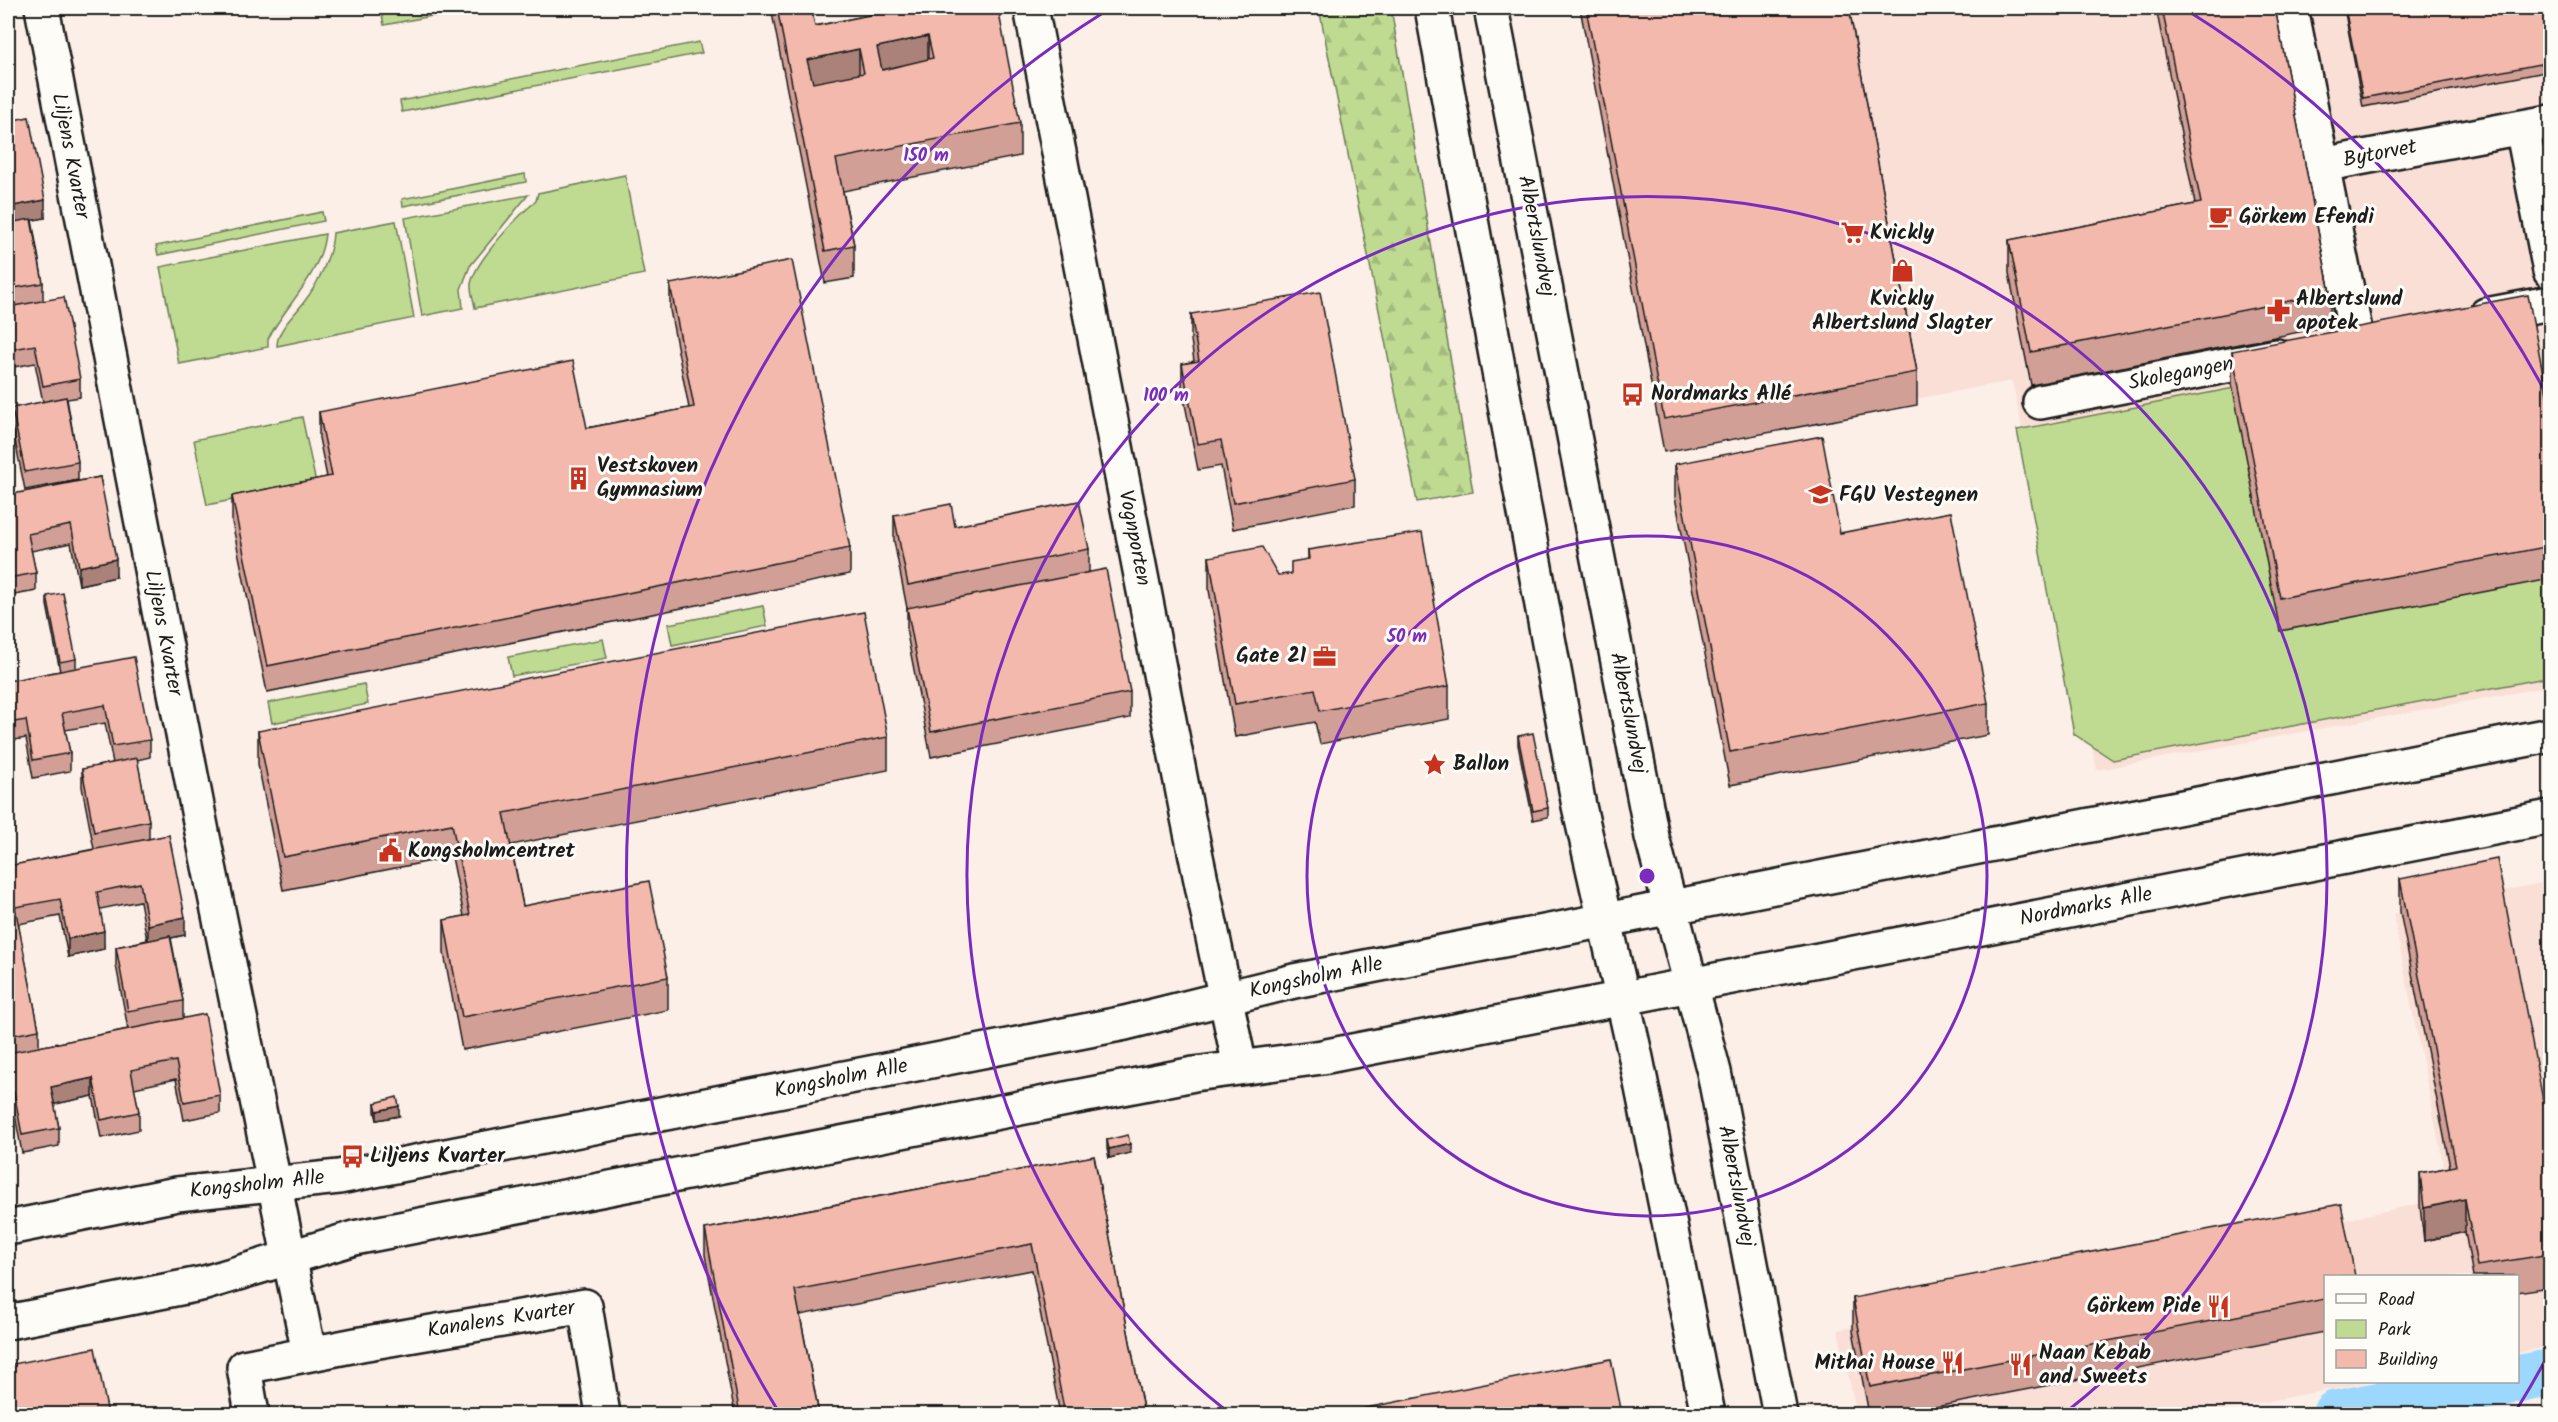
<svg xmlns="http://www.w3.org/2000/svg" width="2558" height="1422" font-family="Kalam,sans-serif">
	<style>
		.built { fill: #f9dfd6 }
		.green { fill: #bfdb92; stroke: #6e7c57; stroke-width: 1.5 }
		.forest { fill: url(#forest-firs); stroke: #6e7c57; stroke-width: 1.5 }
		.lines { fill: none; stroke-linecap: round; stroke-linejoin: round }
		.canal { stroke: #9cd8fd; stroke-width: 48 }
		.pedestrian-casing { stroke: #1c1c1c; stroke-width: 38 }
		.minor-casing { stroke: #1c1c1c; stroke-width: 38 }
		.tertiary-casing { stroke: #1c1c1c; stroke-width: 38 }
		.pedestrian { stroke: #fdfcf7; stroke-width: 33 }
		.minor { stroke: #fdfcf7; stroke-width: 33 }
		.tertiary { stroke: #fdfcf7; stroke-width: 33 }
		.wall { fill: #d19f95; stroke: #1c1c1c; stroke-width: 1.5; fill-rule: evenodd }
		.shaded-wall { fill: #aa8279; stroke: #1c1c1c; stroke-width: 1.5 }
		.building { fill: #f3b9ad; stroke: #1c1c1c; stroke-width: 1.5; fill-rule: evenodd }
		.ring { fill: none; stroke: #7b2cbf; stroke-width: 3 }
		.labels { text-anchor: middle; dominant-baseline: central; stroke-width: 6; stroke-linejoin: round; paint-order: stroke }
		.street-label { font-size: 21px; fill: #1c1c1c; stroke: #fdfcf7 }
		.poi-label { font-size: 21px; font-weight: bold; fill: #1c1c1c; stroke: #fdfcf7; text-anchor: start }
		.centre { fill: #7b2cbf; stroke: #fdfcf7; stroke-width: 3 }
		.ring-label { font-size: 18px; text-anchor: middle; font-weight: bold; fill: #7b2cbf; stroke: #fdfcf7; stroke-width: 6; stroke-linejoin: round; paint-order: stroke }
	</style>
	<defs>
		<pattern id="forest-firs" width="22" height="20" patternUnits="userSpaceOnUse" patternTransform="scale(1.5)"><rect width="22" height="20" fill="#bfdb92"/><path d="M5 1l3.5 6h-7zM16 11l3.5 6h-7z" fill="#a4bb7d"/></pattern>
	</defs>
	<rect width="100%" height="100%" fill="#fbefe8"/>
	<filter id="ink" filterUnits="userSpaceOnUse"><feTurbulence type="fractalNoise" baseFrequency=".0167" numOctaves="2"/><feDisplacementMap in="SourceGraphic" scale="12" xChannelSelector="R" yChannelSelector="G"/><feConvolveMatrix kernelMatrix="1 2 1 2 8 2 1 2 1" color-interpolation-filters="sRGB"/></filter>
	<g filter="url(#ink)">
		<path class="built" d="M 1580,8 L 2550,8 L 2550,686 L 2097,770 L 2012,381 L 1667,445 Z
			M 2550,881 L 2550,1346 L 2518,1353 L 2518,1276 L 2326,1276 L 2326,1382 L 2369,1382 L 2199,1414 L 1857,1414 L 1838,1330 L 2450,1197 L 2393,914 Z"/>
		<path class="green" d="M 415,8 L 474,8 L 384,25 L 382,14 Z
			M 699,42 L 702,53 L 402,112 L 400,101 Z
			M 525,174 L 526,182 L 403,206 L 402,199 Z
			M 625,175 L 644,274 L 475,308 C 474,300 470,291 471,284 C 475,261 517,217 536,201 L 538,193 Z
			M 528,195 L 470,266 L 461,289 L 463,308 L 422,316 L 405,218 Z
			M 322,212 L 324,221 L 158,255 L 156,246 Z
			M 396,221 L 414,318 L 277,346 C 277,329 295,315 304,302 C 318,284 332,255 333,233 Z
			M 325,234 C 321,275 286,304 268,339 L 268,347 L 179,364 L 160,267 Z
			M 2524,332 L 2550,473 L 2550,677 L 2113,760 L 2074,734 L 2017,430 Z
			M 302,417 L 316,483 L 207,505 L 194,440 Z
			M 763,606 L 767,626 L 672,645 L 668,624 Z
			M 603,639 L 607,658 L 512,676 L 508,657 Z
			M 364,684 L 368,704 L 272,723 L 268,703 Z"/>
		<path class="forest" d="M 1319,8 L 1391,8 L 1473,492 L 1417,502 Z"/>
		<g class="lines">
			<path class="canal" d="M 2518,1379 L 2550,1373
				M 2336,1414 L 2505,1382"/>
			<defs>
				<path id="pedestrian" d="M 2291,8 L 2357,340
					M 2522,127 L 2550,122
					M 2322,165 L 2522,127 L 2550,271
					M 2486,315 L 2550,303
					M 2040,402 L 2277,356"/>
				<path id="minor" d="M 42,8 L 203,837 L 309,1353
					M 1031,8 L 1188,818 L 1240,1067
					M 252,1414 L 244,1367 L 361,1344 L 585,1306 L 603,1414"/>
				<path id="tertiary" d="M 1432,8 L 1579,806 L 1636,1058 L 1708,1414
					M 1491,8 L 1652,837 L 1714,1072 L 1780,1414
					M 8,1228 L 177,1194 L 339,1177 L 1125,1023 L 1294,981 L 2550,735
					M 8,1322 L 205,1283 L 354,1238 L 1194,1074 L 1322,1057 L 2550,817"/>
			</defs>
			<use href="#pedestrian" class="pedestrian-casing"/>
			<use href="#minor" class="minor-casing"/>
			<use href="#tertiary" class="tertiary-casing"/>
			<use href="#pedestrian" class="pedestrian"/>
			<use href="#minor" class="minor"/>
			<use href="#tertiary" class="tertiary"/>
		</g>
		<path class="wall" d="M 771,8 L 811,8 L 815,26 L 904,8 L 1020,123 L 1020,156 L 843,191 L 854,245 L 854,278 L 825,283 Z
			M 1580,8 L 1849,8 L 1917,372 L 1917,405 L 1664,452 Z
			M 2156,8 L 2275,8 L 2330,293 L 2330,326 L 2031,385 L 2009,273 L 2009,240 L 2195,204 Z
			M 2344,8 L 2550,8 L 2550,71 L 2363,107 Z
			M 8,121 L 45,218 L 32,220 L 43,283 L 43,301 L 80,379 L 80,397 L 67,399 L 78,462 L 78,480 L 25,490 L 12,426 L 12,408 L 43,402 L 35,363 L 8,368 Z
			M 670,284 L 850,548 L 850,574 L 267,692 L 232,522 L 232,496 L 327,477 L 319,438 L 319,412 L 587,428 L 689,408 L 670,310 Z
			M 1191,314 L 1355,479 L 1355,505 L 1233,529 L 1221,466 L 1198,470 L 1182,389 L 1182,364 L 1194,361 L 1191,340 Z
			M 2232,351 L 2550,410 L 2550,579 L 2280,631 L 2232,384 Z
			M 1675,464 L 1988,703 L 1988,735 L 1730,785 L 1675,497 Z
			M 100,477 L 116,577 L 79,585 L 71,543 L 31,551 L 36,573 L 36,591 L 8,596 L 8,495 Z
			M 894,515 L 1089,549 L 1089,572 L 1130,692 L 1130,718 L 931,757 L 907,634 L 907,608 L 894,541 Z
			M 1308,550 L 1449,686 L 1449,719 L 1320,744 L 1315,722 L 1235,737 L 1209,590 L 1209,557 L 1278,575 L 1291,574 L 1308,559 Z
			M 47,596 L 76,659 L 76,668 L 150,740 L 150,757 L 137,760 L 149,821 L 149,839 L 185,935 L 171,938 L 183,1001 L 183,1019 L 220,1095 L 220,1113 L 184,1120 L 176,1079 L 134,1088 L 139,1112 L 139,1130 L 101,1138 L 93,1096 L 54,1104 L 59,1128 L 59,1146 L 22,1153 L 14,1110 L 8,1112 L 8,866 L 94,849 L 82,787 L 82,769 L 113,763 L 105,723 L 65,730 L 70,753 L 70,771 L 33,778 L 26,738 L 8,741 L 8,681 L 60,671 L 47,605 ZM 140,901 L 147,940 L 116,947 L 116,965 L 128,1029 L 39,1047 L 39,1030 L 18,924 L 60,916 L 68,957 L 104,949 L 100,909 Z
			M 258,731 L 888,737 L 888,770 L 511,845 L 523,906 L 668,977 L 668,1010 L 462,1050 L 444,953 L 444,920 L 464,916 L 452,857 L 283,890 L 258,764 Z
			M 1518,736 L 1548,808 L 1548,817 L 1533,820 L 1518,745 Z
			M 2400,879 L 2550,1137 L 2550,1287 L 2517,1292 L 2517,1276 L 2473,1276 L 2465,1232 L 2424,1241 L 2420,1206 L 2420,1173 L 2450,1167 L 2400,912 Z
			M 375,1103 L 399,1116 L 377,1120 L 375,1112 Z
			M 1107,1140 L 1130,1153 L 1109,1158 L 1107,1149 Z
			M 1094,1156 L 1144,1414 L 1060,1414 L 1032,1270 L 800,1315 L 819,1414 L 735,1414 L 705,1255 L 705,1229 Z
			M 2325,1276 L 2325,1332 L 1899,1414 L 1869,1414 L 1853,1331 L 1853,1298 Z"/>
		<path class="shaded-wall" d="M 928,36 L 928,68 L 877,80 L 877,47 Z
			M 859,49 L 859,82 L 807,93 L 807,60 Z
			M 45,200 L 45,218 L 8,225 L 8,207 Z
			M 116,559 L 116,577 L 79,585 L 79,567 Z
			M 185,917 L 185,935 L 148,943 L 148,925 Z
			M 104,931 L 104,949 L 68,957 L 68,939 Z
			M 93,1078 L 93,1096 L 51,1105 L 51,1087 Z
			M 399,1106 L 399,1116 L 377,1120 L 377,1111 Z
			M 1130,1144 L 1130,1153 L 1109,1158 L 1109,1149 Z
			M 2465,1199 L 2465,1232 L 2424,1241 L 2424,1208 Z"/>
		<path class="building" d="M 777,8 L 811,8 L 815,26 L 904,8 L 998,8 L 1020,123 L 836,159 L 854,245 L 825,251 ZM 928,36 L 933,58 L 882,70 L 877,47 ZM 859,49 L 864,73 L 813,83 L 807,60 Z
			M 1586,8 L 1849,8 L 1917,372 L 1664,419 Z
			M 2162,8 L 2275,8 L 2330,293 L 2031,352 L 2009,240 L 2201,203 Z
			M 2345,8 L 2550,8 L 2550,62 L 2363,98 Z
			M 29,117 L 45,200 L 8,207 L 8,121 Z
			M 31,219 L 43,283 L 8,289 L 8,223 Z
			M 792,260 L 850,548 L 267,666 L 232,496 L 332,476 L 319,412 L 573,361 L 587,428 L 694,407 L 670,284 Z
			M 1320,292 L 1355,479 L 1233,503 L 1221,440 L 1198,444 L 1182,364 L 1199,361 L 1191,314 Z
			M 2528,295 L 2550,410 L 2550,546 L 2280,598 L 2232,351 Z
			M 64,297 L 80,379 L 43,386 L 35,345 L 8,350 L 8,307 Z
			M 66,397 L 78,462 L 25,472 L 12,408 Z
			M 1822,436 L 1840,533 L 1951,512 L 1988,703 L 1730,752 L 1675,464 Z
			M 100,477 L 116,559 L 79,567 L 71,525 L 28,534 L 36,573 L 8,578 L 8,495 Z
			M 1079,501 L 1089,549 L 908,585 L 894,515 L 951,504 L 955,526 Z
			M 1422,532 L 1449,686 L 1320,711 L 1315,689 L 1235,704 L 1209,557 L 1262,547 L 1278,575 L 1291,574 L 1291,562 L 1309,559 L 1308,550 Z
			M 1106,569 L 1130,692 L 931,732 L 907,608 Z
			M 63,593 L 76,659 L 60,662 L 47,596 Z
			M 864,612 L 888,737 L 504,813 L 523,906 L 649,881 L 668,977 L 462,1017 L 444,920 L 470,915 L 452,824 L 283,857 L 258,731 Z
			M 134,657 L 150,740 L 113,746 L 105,705 L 62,713 L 70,753 L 33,760 L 26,720 L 8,723 L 8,681 Z
			M 1533,733 L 1548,808 L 1533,811 L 1518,736 Z
			M 137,758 L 149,821 L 94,832 L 82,769 Z
			M 169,835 L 185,917 L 148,925 L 140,883 L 97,892 L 104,931 L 68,939 L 60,899 L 15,907 L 39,1030 L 8,1036 L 8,866 Z
			M 2497,859 L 2550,1137 L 2550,1254 L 2477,1266 L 2465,1199 L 2424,1208 L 2420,1173 L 2456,1166 L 2400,879 Z
			M 170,936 L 183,1001 L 128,1011 L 116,947 Z
			M 205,1014 L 220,1095 L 184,1102 L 176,1061 L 131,1070 L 139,1112 L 101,1120 L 93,1078 L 51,1087 L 59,1128 L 22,1135 L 14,1092 L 8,1094 L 8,1053 Z
			M 397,1097 L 399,1106 L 377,1111 L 375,1103 Z
			M 1128,1135 L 1130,1144 L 1109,1149 L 1107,1140 Z
			M 1094,1156 L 1144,1414 L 1065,1414 L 1032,1244 L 795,1290 L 819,1414 L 740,1414 L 705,1229 Z
			M 2341,1204 L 2355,1276 L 2325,1276 L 2325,1299 L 1870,1387 L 1853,1298 Z
			M 95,1348 L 108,1414 L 8,1414 L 8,1365 Z
			M 1611,1359 L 1622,1414 L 1336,1414 Z"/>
	</g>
	<g class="ring">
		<circle cx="1647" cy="876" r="340"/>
		<path d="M1228 1412A680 680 0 1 1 2066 1412"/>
		<path d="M2548 1355A1020 1020 0 0 1 2517 1409M777 1409A1020 1020 0 0 1 1106 11M2188 11A1020 1020 0 0 1 2548 397"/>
	</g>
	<defs>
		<symbol id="cafe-bare" viewBox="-9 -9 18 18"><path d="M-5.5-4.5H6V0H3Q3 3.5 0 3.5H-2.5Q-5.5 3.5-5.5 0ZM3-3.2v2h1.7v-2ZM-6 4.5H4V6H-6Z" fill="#c8321e" stroke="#fdfcf7" stroke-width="2.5" paint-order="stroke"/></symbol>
		<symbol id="supermarket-bare" viewBox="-9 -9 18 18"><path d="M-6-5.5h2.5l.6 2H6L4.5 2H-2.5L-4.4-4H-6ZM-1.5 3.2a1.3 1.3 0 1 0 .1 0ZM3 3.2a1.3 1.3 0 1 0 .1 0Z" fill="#c8321e" stroke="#fdfcf7" stroke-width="2.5" paint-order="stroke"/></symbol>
		<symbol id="shop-bare" viewBox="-9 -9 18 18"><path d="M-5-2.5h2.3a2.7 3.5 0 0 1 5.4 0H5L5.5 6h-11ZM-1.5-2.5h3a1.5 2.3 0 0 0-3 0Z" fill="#c8321e" stroke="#fdfcf7" stroke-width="2.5" paint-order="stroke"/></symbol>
		<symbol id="pharmacy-bare" viewBox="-9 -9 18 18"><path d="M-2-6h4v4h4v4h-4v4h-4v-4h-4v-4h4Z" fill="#c8321e" stroke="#fdfcf7" stroke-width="2.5" paint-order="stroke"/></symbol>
		<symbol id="bus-bare" viewBox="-9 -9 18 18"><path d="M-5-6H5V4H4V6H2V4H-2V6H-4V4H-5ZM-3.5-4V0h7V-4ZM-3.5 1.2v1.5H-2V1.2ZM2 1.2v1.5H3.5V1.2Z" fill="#c8321e" stroke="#fdfcf7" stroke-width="2.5" paint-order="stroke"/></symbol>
		<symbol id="building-bare" viewBox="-9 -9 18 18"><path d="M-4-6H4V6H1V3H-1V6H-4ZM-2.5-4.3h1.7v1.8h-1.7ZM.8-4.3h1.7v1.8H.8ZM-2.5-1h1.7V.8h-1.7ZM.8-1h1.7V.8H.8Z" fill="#c8321e" stroke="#fdfcf7" stroke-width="2.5" paint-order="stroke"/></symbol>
		<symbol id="school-bare" viewBox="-9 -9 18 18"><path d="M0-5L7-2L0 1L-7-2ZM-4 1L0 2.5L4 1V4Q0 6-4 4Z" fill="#c8321e" stroke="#fdfcf7" stroke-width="2.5" paint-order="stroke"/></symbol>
		<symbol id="office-bare" viewBox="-9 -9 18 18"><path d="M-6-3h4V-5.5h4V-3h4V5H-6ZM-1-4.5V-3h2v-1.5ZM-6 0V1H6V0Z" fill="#c8321e" stroke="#fdfcf7" stroke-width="2.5" paint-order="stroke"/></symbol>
		<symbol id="sight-bare" viewBox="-9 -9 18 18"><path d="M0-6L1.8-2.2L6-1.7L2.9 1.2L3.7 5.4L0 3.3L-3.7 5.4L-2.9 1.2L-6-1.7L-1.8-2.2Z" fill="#c8321e" stroke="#fdfcf7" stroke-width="2.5" paint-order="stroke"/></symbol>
		<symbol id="civic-bare" viewBox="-9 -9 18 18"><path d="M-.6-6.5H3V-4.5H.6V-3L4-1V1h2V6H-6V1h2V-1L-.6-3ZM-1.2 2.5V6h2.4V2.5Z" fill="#c8321e" stroke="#fdfcf7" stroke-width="2.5" paint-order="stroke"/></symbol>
		<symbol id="restaurant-bare" viewBox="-9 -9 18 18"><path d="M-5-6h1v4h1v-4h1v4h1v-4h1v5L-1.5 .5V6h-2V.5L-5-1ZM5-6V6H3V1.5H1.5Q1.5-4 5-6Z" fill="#c8321e" stroke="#fdfcf7" stroke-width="2.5" paint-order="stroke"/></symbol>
	</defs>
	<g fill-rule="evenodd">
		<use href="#cafe-bare" x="2204" y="200" width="33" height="33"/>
		<use href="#supermarket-bare" x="1836" y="216" width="33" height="33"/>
		<use href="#shop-bare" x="1886" y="254" width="33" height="33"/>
		<use href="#pharmacy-bare" x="2262" y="294" width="33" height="33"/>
		<use href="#bus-bare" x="1616" y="378" width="33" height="33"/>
		<use href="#building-bare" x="562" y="462" width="33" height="33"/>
		<use href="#school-bare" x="1804" y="478" width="33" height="33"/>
		<use href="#office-bare" x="1308" y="640" width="33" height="33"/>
		<use href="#sight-bare" x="1418" y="748" width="33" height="33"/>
		<use href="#civic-bare" x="374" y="834" width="33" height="33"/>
		<use href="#bus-bare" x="336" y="1140" width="33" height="33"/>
		<use href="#restaurant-bare" x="2202" y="1290" width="33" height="33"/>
		<use href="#restaurant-bare" x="1936" y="1346" width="33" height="33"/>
		<use href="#restaurant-bare" x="2004" y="1348" width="33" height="33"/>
	</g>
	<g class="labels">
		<g class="street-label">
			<text transform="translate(2380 154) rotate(-11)">Bytorvet</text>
			<text transform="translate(70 156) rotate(79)">Liljens Kvarter</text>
			<text transform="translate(1536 236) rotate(79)">Albertslundvej</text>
			<text transform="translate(2181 374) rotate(-11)">Skolegangen</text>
			<text transform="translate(1134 538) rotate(79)">Vognporten</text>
			<text transform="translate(163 633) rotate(79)">Liljens Kvarter</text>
			<text transform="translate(1628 713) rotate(79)">Albertslundvej</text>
			<text transform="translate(2086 907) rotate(-11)">Nordmarks Alle</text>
			<text transform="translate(1316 978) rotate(-12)">Kongsholm Alle</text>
			<text transform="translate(841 1079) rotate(-11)">Kongsholm Alle</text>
			<text transform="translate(257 1185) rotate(-6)">Kongsholm Alle</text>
			<text transform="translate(1736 1186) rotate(79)">Albertslundvej</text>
			<text transform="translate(501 1320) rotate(-9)">Kanalens Kvarter</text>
		</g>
		<g class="poi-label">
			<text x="2239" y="217">Görkem Efendi</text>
			<text x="1870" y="233">Kvickly</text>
			<text x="1902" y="299" text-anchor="middle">Kvickly<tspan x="1902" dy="24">Albertslund Slagter</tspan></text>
			<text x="2296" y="299">Albertslund<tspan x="2296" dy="24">apotek</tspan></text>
			<text x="1651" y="394">Nordmarks Allé</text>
			<text x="597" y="466">Vestskoven<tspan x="597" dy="24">Gymnasium</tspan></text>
			<text x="1839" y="495">FGU Vestegnen</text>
			<text x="1306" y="656" text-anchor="end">Gate 21</text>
			<text x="1453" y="764">Ballon</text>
			<text x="408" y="851">Kongsholmcentret</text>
			<text x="370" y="1156">Liljens Kvarter</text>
			<text x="2201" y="1306" text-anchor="end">Görkem Pide</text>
			<text x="2039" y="1353">Naan Kebab<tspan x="2039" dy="24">and Sweets</tspan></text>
			<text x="1935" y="1363" text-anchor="end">Mithai House</text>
		</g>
	</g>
	<circle cx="1647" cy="876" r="9" class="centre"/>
	<g class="ring-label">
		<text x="926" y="161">150 m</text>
		<text x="1166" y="401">100 m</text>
		<text x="1407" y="642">50 m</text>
	</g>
	<rect width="2558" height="1422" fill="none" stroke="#fdfcf7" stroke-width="30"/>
	<rect x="15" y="15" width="2528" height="1392" fill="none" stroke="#1c1c1c" stroke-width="2" filter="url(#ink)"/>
	<rect x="2324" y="1275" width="195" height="108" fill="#fdfcf7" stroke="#a3a29f" stroke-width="1.5"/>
	<rect x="2336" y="1294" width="30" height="9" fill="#fdfcf7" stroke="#a3a29f" stroke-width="1.5"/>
	<text x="2378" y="1305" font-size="18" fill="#1c1c1c">Road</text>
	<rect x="2336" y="1320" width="30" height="18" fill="#bfdb92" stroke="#a3a29f" stroke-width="1.5"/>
	<text x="2378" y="1335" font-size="18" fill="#1c1c1c">Park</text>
	<rect x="2336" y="1350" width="30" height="18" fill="#f3b9ad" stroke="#a3a29f" stroke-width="1.5"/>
	<text x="2378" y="1365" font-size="18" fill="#1c1c1c">Building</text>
</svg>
